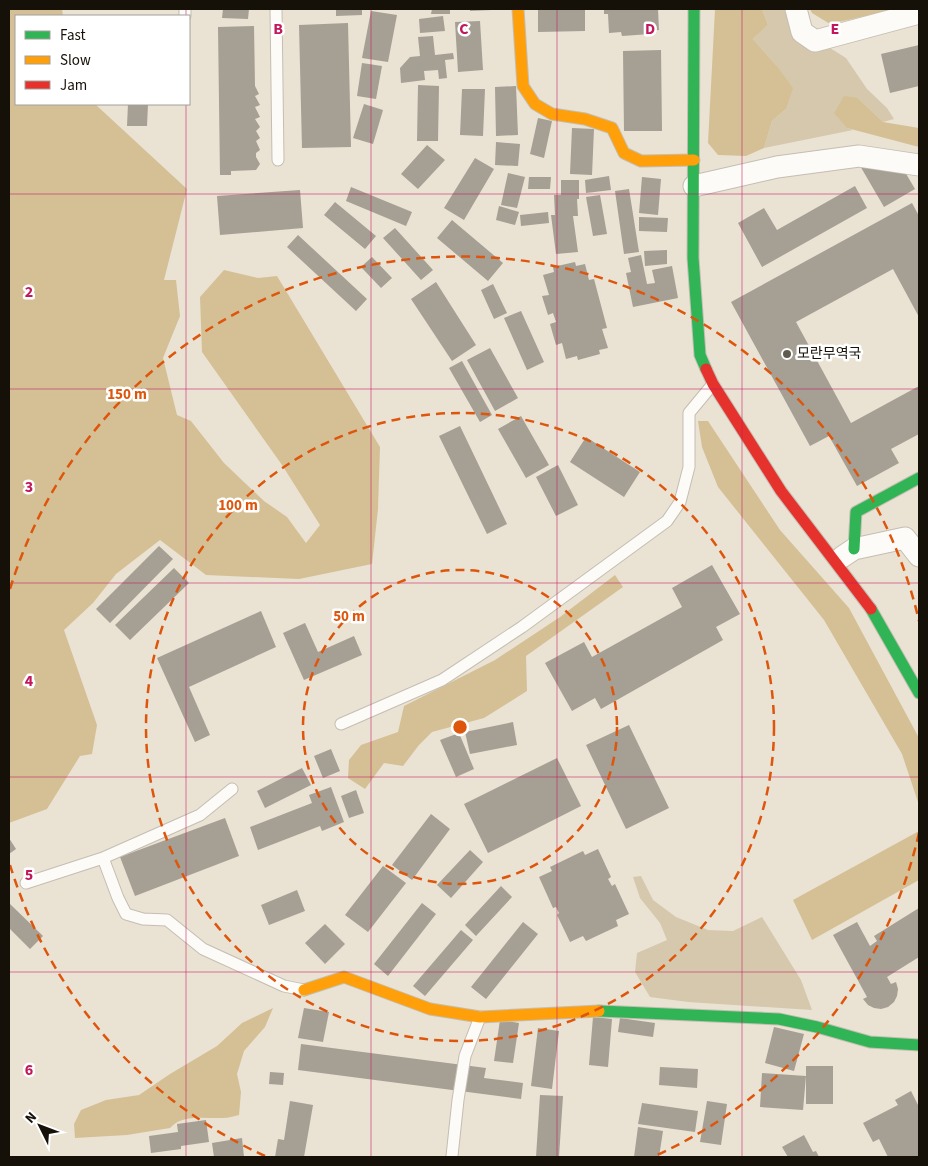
<svg xmlns="http://www.w3.org/2000/svg" width="928" height="1166" font-family="'Source Sans 3','Noto Sans KR',sans-serif">
	<style>
		.green { fill: #d6c8ac }
		.forest { fill: #d5c096 }
		.building { fill: #a59f94 }
		.lines { fill: none; stroke-linecap: round; stroke-linejoin: round }
		.lane-casing { stroke: #c4beb2; stroke-width: 13 }
		.street-casing { stroke: #c4beb2; stroke-width: 23 }
		.fast-casing { stroke: #c4beb2; stroke-width: 13 }
		.slow-casing { stroke: #c4beb2; stroke-width: 13 }
		.jam-casing { stroke: #c4beb2; stroke-width: 13 }
		.lane { stroke: #fcfbf8; stroke-width: 11 }
		.street { stroke: #fcfbf8; stroke-width: 21 }
		.fast { stroke: #30b455; stroke-width: 11 }
		.slow { stroke: #ff9f0a; stroke-width: 11 }
		.jam { stroke: #e5322d; stroke-width: 11 }
		.grid { fill: none; stroke: #c2185b; stroke-width: 1; stroke-opacity: 0.55 }
		.ring { fill: none; stroke: #de550c; stroke-width: 2.5; stroke-dasharray: 9 6 }
		.poi-dot { fill: #605a4f; stroke: #fff; stroke-width: 2 }
		.labels { text-anchor: middle; dominant-baseline: central; stroke-width: 5; stroke-linejoin: round; paint-order: stroke }
		.poi-label { font-size: 14px; fill: #161108; stroke: #fff; text-anchor: start }
		.grid-label { font-size: 16px; text-anchor: middle; font-weight: bold; fill: #c2185b; stroke: #fff; stroke-width: 5; stroke-linejoin: round; paint-order: stroke }
		.centre { fill: #de550c; stroke: #fff; stroke-width: 2.5 }
		.ring-label { font-size: 15px; text-anchor: middle; font-weight: bold; fill: #de550c; stroke: #fff; stroke-width: 5; stroke-linejoin: round; paint-order: stroke }
	</style>
	<rect width="100%" height="100%" fill="#eae2d3"/>
	<path class="green" d="M 762,9 L 787,9 L 830,48 L 846,58 L 867,89 L 887,108 L 894,119 L 883,122 L 858,98 L 847,128 L 853,130 L 764,148 L 772,121 L 786,109 L 776,65 L 753,39 L 768,25 Z
		M 641,876 L 653,900 L 676,917 L 708,930 L 733,931 L 762,917 L 801,980 L 812,1010 L 688,1002 L 650,997 L 635,972 L 637,953 L 667,940 L 660,923 L 640,898 L 633,877 Z"/>
	<path class="forest" d="M 9,9 L 62,9 L 63,16 L 16,16 L 16,104 L 95,104 L 187,189 L 164,280 L 176,280 L 180,316 L 163,358 L 177,415 L 191,421 L 224,463 L 264,501 L 287,517 L 306,543 L 320,525 L 282,465 L 202,352 L 200,297 L 224,270 L 258,278 L 277,276 L 380,447 L 378,509 L 372,564 L 299,579 L 206,575 L 160,540 L 116,574 L 93,603 L 64,630 L 97,725 L 92,754 L 80,756 L 47,809 L 9,823 Z
		M 715,9 L 762,9 L 768,25 L 753,39 L 776,65 L 793,88 L 786,109 L 772,121 L 764,148 L 746,156 L 718,155 L 708,143 Z
		M 810,9 L 896,9 L 830,24 L 812,13 Z
		M 844,96 L 858,98 L 883,122 L 919,128 L 919,147 L 847,128 L 834,113 Z
		M 698,421 L 708,421 L 780,530 L 849,608 L 919,738 L 919,817 L 918,802 L 902,754 L 824,620 L 718,487 L 702,447 Z
		M 615,575 L 623,587 L 526,656 L 527,691 L 484,718 L 432,732 L 419,745 L 403,766 L 384,763 L 365,789 L 348,778 L 349,760 L 361,745 L 398,732 L 404,706 L 495,660 L 560,617 Z
		M 919,831 L 919,880 L 812,940 L 793,900 Z
		M 273,1008 L 265,1027 L 244,1051 L 237,1074 L 241,1092 L 239,1115 C 234,1116 228,1118 223,1118 C 205,1119 183,1113 170,1128 L 127,1135 L 75,1138 L 74,1124 L 81,1110 L 106,1100 L 139,1095 L 170,1074 L 217,1046 L 242,1023 Z"/>
	<path class="building" d="M 223,9 L 249,9 L 248,19 L 222,18 Z
		M 336,9 L 362,9 L 362,15 L 336,16 Z
		M 432,9 L 450,9 L 450,14 L 431,14 Z
		M 470,9 L 492,9 L 492,10 L 470,11 Z
		M 538,9 L 585,9 L 585,31 L 538,32 Z
		M 604,9 L 658,9 L 659,30 L 650,31 L 650,34 L 622,36 L 621,32 L 609,33 L 608,14 L 604,14 Z
		M 371,11 L 397,15 L 388,62 L 362,58 Z
		M 443,16 L 445,31 L 420,33 L 419,19 Z
		M 480,21 L 483,70 L 458,72 L 455,22 Z
		M 348,23 L 351,147 L 302,148 L 299,25 Z
		M 254,26 L 255,86 L 259,94 L 255,96 L 260,105 L 255,107 L 260,117 L 255,119 L 260,127 L 256,131 L 260,138 L 256,141 L 260,150 L 256,153 L 256,157 L 260,164 L 256,170 L 231,171 L 231,175 L 220,175 L 218,27 Z
		M 433,36 L 435,55 L 453,53 L 454,59 L 445,60 L 447,78 L 439,79 L 438,70 L 424,71 L 425,80 L 401,83 L 400,68 L 410,57 L 420,56 L 418,37 Z
		M 919,45 L 919,86 L 890,93 L 881,54 Z
		M 661,50 L 662,131 L 624,131 L 623,51 Z
		M 362,63 L 382,66 L 376,99 L 357,96 Z
		M 418,85 L 439,86 L 438,141 L 417,141 Z
		M 516,86 L 518,135 L 496,136 L 495,87 Z
		M 462,89 L 485,89 L 483,136 L 460,135 Z
		M 128,104 L 148,104 L 147,126 L 127,126 Z
		M 364,104 L 383,110 L 373,144 L 353,138 Z
		M 538,118 L 552,121 L 544,158 L 530,154 Z
		M 572,128 L 594,129 L 592,175 L 570,174 Z
		M 496,142 L 520,144 L 518,166 L 495,165 Z
		M 427,145 L 445,160 L 418,189 L 401,174 Z
		M 475,158 L 494,169 L 464,220 L 444,208 Z
		M 859,164 L 905,172 L 915,189 L 884,207 Z
		M 508,173 L 525,177 L 517,208 L 501,205 Z
		M 609,176 L 611,190 L 586,193 L 585,180 Z
		M 529,177 L 551,177 L 550,189 L 528,189 Z
		M 642,177 L 661,179 L 658,215 L 639,213 Z
		M 561,180 L 579,180 L 579,199 L 577,199 L 578,216 L 573,216 L 578,252 L 556,254 L 551,215 L 555,215 L 554,195 L 561,195 Z
		M 855,186 L 867,208 L 762,267 L 738,223 L 764,208 L 777,230 Z
		M 351,187 L 412,212 L 406,226 L 346,201 Z
		M 629,189 L 639,252 L 624,254 L 615,191 Z
		M 300,190 L 303,228 L 220,235 L 217,196 Z
		M 600,195 L 607,234 L 593,236 L 586,197 Z
		M 335,202 L 376,236 L 365,249 L 324,215 Z
		M 912,203 L 919,216 L 919,317 L 893,269 L 796,322 L 851,423 L 919,386 L 919,434 L 891,449 L 899,463 L 857,486 L 829,436 L 810,446 L 731,302 Z
		M 499,206 L 519,212 L 515,225 L 496,220 Z
		M 548,212 L 549,223 L 521,226 L 520,215 Z
		M 639,217 L 668,218 L 667,232 L 639,231 Z
		M 452,220 L 503,263 L 488,281 L 437,238 Z
		M 395,228 L 433,270 L 421,280 L 383,238 Z
		M 298,235 L 367,299 L 356,311 L 287,247 Z
		M 667,250 L 667,264 L 645,266 L 644,251 Z
		M 641,255 L 647,284 L 655,283 L 652,270 L 672,266 L 678,298 L 633,307 L 626,273 L 631,272 L 628,258 Z
		M 372,257 L 392,278 L 381,288 L 361,267 Z
		M 575,262 L 576,266 L 585,264 L 589,280 L 594,279 L 607,328 L 602,329 L 608,348 L 599,350 L 600,354 L 578,360 L 577,356 L 566,359 L 562,343 L 556,345 L 550,324 L 556,322 L 553,313 L 548,315 L 542,296 L 549,295 L 543,275 L 554,272 L 553,267 Z
		M 436,282 L 476,345 L 452,361 L 411,299 Z
		M 493,284 L 507,313 L 494,319 L 481,290 Z
		M 521,311 L 544,362 L 527,370 L 504,318 Z
		M 490,348 L 518,398 L 495,411 L 467,360 Z
		M 462,361 L 492,415 L 480,422 L 449,368 Z
		M 521,416 L 549,465 L 526,478 L 498,429 Z
		M 460,426 L 507,524 L 487,534 L 439,436 Z
		M 586,437 L 640,472 L 624,497 L 570,462 Z
		M 558,465 L 578,505 L 556,516 L 536,477 Z
		M 159,546 L 173,559 L 110,623 L 96,609 Z
		M 712,565 L 740,614 L 716,627 L 723,640 L 601,709 L 595,698 L 572,711 L 545,663 L 584,642 L 592,657 L 682,607 L 672,588 Z
		M 174,568 L 189,583 L 130,640 L 115,625 Z
		M 261,611 L 276,647 L 189,687 L 210,735 L 195,742 L 157,658 Z
		M 305,623 L 318,652 L 354,636 L 362,655 L 304,680 L 283,633 Z
		M 513,722 L 517,745 L 470,754 L 465,732 Z
		M 629,725 L 669,808 L 626,829 L 586,745 Z
		M 459,733 L 474,769 L 456,777 L 440,740 Z
		M 331,749 L 340,771 L 323,778 L 314,756 Z
		M 557,758 L 581,806 L 488,853 L 464,804 Z
		M 302,768 L 311,785 L 265,808 L 257,791 Z
		M 331,787 L 344,822 L 322,831 L 320,826 L 258,850 L 250,827 L 312,803 L 309,795 Z
		M 356,790 L 364,813 L 349,818 L 341,796 Z
		M 431,814 L 450,829 L 412,880 L 392,865 Z
		M 225,818 L 239,856 L 135,896 L 120,857 Z
		M 9,838 L 16,849 L 9,854 Z
		M 598,849 L 611,877 L 608,879 L 612,886 L 615,884 L 629,914 L 616,920 L 618,926 L 586,941 L 583,936 L 570,942 L 557,915 L 559,913 L 556,907 L 553,908 L 539,877 L 552,871 L 550,867 L 583,851 L 585,855 Z
		M 470,850 L 483,862 L 451,898 L 437,885 Z
		M 383,866 L 406,883 L 368,932 L 345,915 Z
		M 501,886 L 512,897 L 476,936 L 465,925 Z
		M 297,890 L 305,911 L 269,925 L 261,905 Z
		M 9,903 L 43,936 L 30,949 L 9,928 Z
		M 422,903 L 436,914 L 388,976 L 374,964 Z
		M 919,908 L 919,957 L 887,977 L 891,984 L 896,982 L 898,989 L 897,996 L 894,1002 L 888,1007 L 881,1009 L 874,1008 L 868,1005 L 863,999 L 867,997 L 833,935 L 857,922 L 870,946 L 877,941 L 874,936 Z
		M 523,922 L 538,934 L 486,999 L 471,987 Z
		M 325,924 L 345,944 L 325,964 L 305,943 Z
		M 461,930 L 473,940 L 425,996 L 413,986 Z
		M 304,1008 L 329,1012 L 323,1042 L 298,1038 Z
		M 593,1017 L 612,1019 L 608,1067 L 589,1065 Z
		M 620,1018 L 655,1023 L 653,1037 L 618,1032 Z
		M 500,1020 L 519,1023 L 513,1063 L 494,1061 Z
		M 774,1027 L 804,1034 L 794,1071 L 765,1063 Z
		M 538,1028 L 559,1031 L 552,1089 L 531,1086 Z
		M 301,1044 L 486,1068 L 484,1078 L 523,1083 L 521,1099 L 298,1070 Z
		M 806,1066 L 833,1066 L 833,1104 L 806,1104 Z
		M 660,1067 L 698,1069 L 697,1088 L 659,1085 Z
		M 270,1072 L 284,1073 L 283,1085 L 269,1084 Z
		M 762,1073 L 806,1076 L 803,1110 L 760,1107 Z
		M 911,1091 L 919,1107 L 919,1156 L 888,1157 L 879,1139 L 873,1142 L 863,1123 L 898,1105 L 895,1100 Z
		M 540,1095 L 563,1096 L 559,1157 L 536,1157 Z
		M 290,1101 L 313,1105 L 304,1157 L 275,1157 L 278,1139 L 284,1140 Z
		M 707,1101 L 727,1104 L 721,1145 L 700,1142 Z
		M 642,1103 L 698,1111 L 695,1132 L 638,1124 Z
		M 206,1120 L 209,1142 L 181,1146 L 181,1149 L 151,1153 L 149,1136 L 178,1132 L 177,1124 Z
		M 638,1127 L 663,1131 L 659,1157 L 634,1157 Z
		M 804,1135 L 813,1152 L 816,1151 L 819,1157 L 788,1157 L 782,1147 Z
		M 242,1138 L 244,1157 L 214,1157 L 212,1143 Z"/>
	<g class="lines">
		<defs>
			<path id="lane" d="M 276,9 L 278,160
				M 185,16 L 185,9
				M 341,724 L 442,680 L 522,627 L 667,521 L 680,502 L 689,467 L 689,413 L 713,384
				M 103,858 L 200,815 L 232,789
				M 26,883 L 103,858 L 118,898 L 126,914 L 143,919 L 167,920 L 203,949 L 284,986 L 304,990
				M 452,1156 L 458,1100 L 465,1056 L 480,1017"/>
			<path id="street" d="M 796,9 L 802,32 L 815,41 L 919,13
				M 694,186 L 777,167 L 859,156 L 919,165
				M 842,557 L 854,549 L 905,538 L 919,556"/>
			<path id="fast" d="M 694,9 L 693,258 L 700,355 L 706,369
				M 854,549 L 856,512 L 919,478
				M 871,609 L 919,693
				M 599,1011 L 779,1019 L 817,1027 L 870,1042 L 919,1045"/>
			<path id="slow" d="M 518,9 L 523,86 L 535,104 L 552,114 L 585,119 L 612,128 L 624,153 L 641,161 L 694,160
				M 304,990 L 344,977 L 430,1009 L 480,1017 L 599,1011"/>
			<path id="jam" d="M 706,369 L 713,384 L 781,491 L 871,609"/>
		</defs>
		<use href="#lane" class="lane-casing"/>
		<use href="#street" class="street-casing"/>
		<use href="#fast" class="fast-casing"/>
		<use href="#slow" class="slow-casing"/>
		<use href="#jam" class="jam-casing"/>
		<use href="#lane" class="lane"/>
		<use href="#street" class="street"/>
		<use href="#fast" class="fast"/>
		<use href="#slow" class="slow"/>
		<use href="#jam" class="jam"/>
	</g>
	<path class="grid" d="M 186,9 L 186,16M 371,9 L 371,1157M 557,9 L 557,1157M 742,9 L 742,1157M 186,104 L 186,1157M 9,194 L 919,194M 9,389 L 919,389M 9,583 L 919,583M 9,777 L 919,777M 9,972 L 919,972"/>
	<g class="ring">
		<circle cx="460" cy="727" r="157"/>
		<circle cx="460" cy="727" r="314"/>
		<path d="M919 833A471 471 0 0 1 655 1156M265 1156A471 471 0 0 1 10 865M10 589A471 471 0 0 1 919 621"/>
	</g>
	<circle class="poi-dot" cx="787" cy="354" r="5"/>
	<g class="labels">
		<g class="poi-label">
			<text x="797" y="354">모란무역국</text>
		</g>
	</g>
	<g class="grid-label">
		<text x="278" y="34">B</text>
		<text x="464" y="34">C</text>
		<text x="650" y="34">D</text>
		<text x="835" y="34">E</text>
		<text x="29" y="297">2</text>
		<text x="29" y="492">3</text>
		<text x="29" y="686">4</text>
		<text x="29" y="880">5</text>
		<text x="29" y="1075">6</text>
	</g>
	<circle cx="460" cy="727" r="8" class="centre"/>
	<g class="ring-label">
		<text x="127" y="399">150 m</text>
		<text x="238" y="510">100 m</text>
		<text x="349" y="621">50 m</text>
	</g>
	<rect width="928" height="1166" fill="none" stroke="#161108" stroke-width="20"/>
	<rect x="15" y="15" width="175" height="90" fill="#ffffff" stroke="#a2a09c"/>
	<rect x="25" y="31" width="25" height="8" fill="#30b455" stroke="#a2a09c"/>
	<text x="60" y="40" font-size="15" fill="#161108">Fast</text>
	<rect x="25" y="56" width="25" height="8" fill="#ff9f0a" stroke="#a2a09c"/>
	<text x="60" y="65" font-size="15" fill="#161108">Slow</text>
	<rect x="25" y="81" width="25" height="8" fill="#e5322d" stroke="#a2a09c"/>
	<text x="60" y="90" font-size="15" fill="#161108">Jam</text>
	<g transform="translate(40 1126) rotate(312)" stroke="#ffffff" stroke-width="4" paint-order="stroke">
	<path d="M0-4L9 19L0 12L-9 19Z" fill="#161108"/>
	<text y="-8" font-size="14" font-weight="bold" text-anchor="middle" fill="#161108">N</text>
	</g>
</svg>
